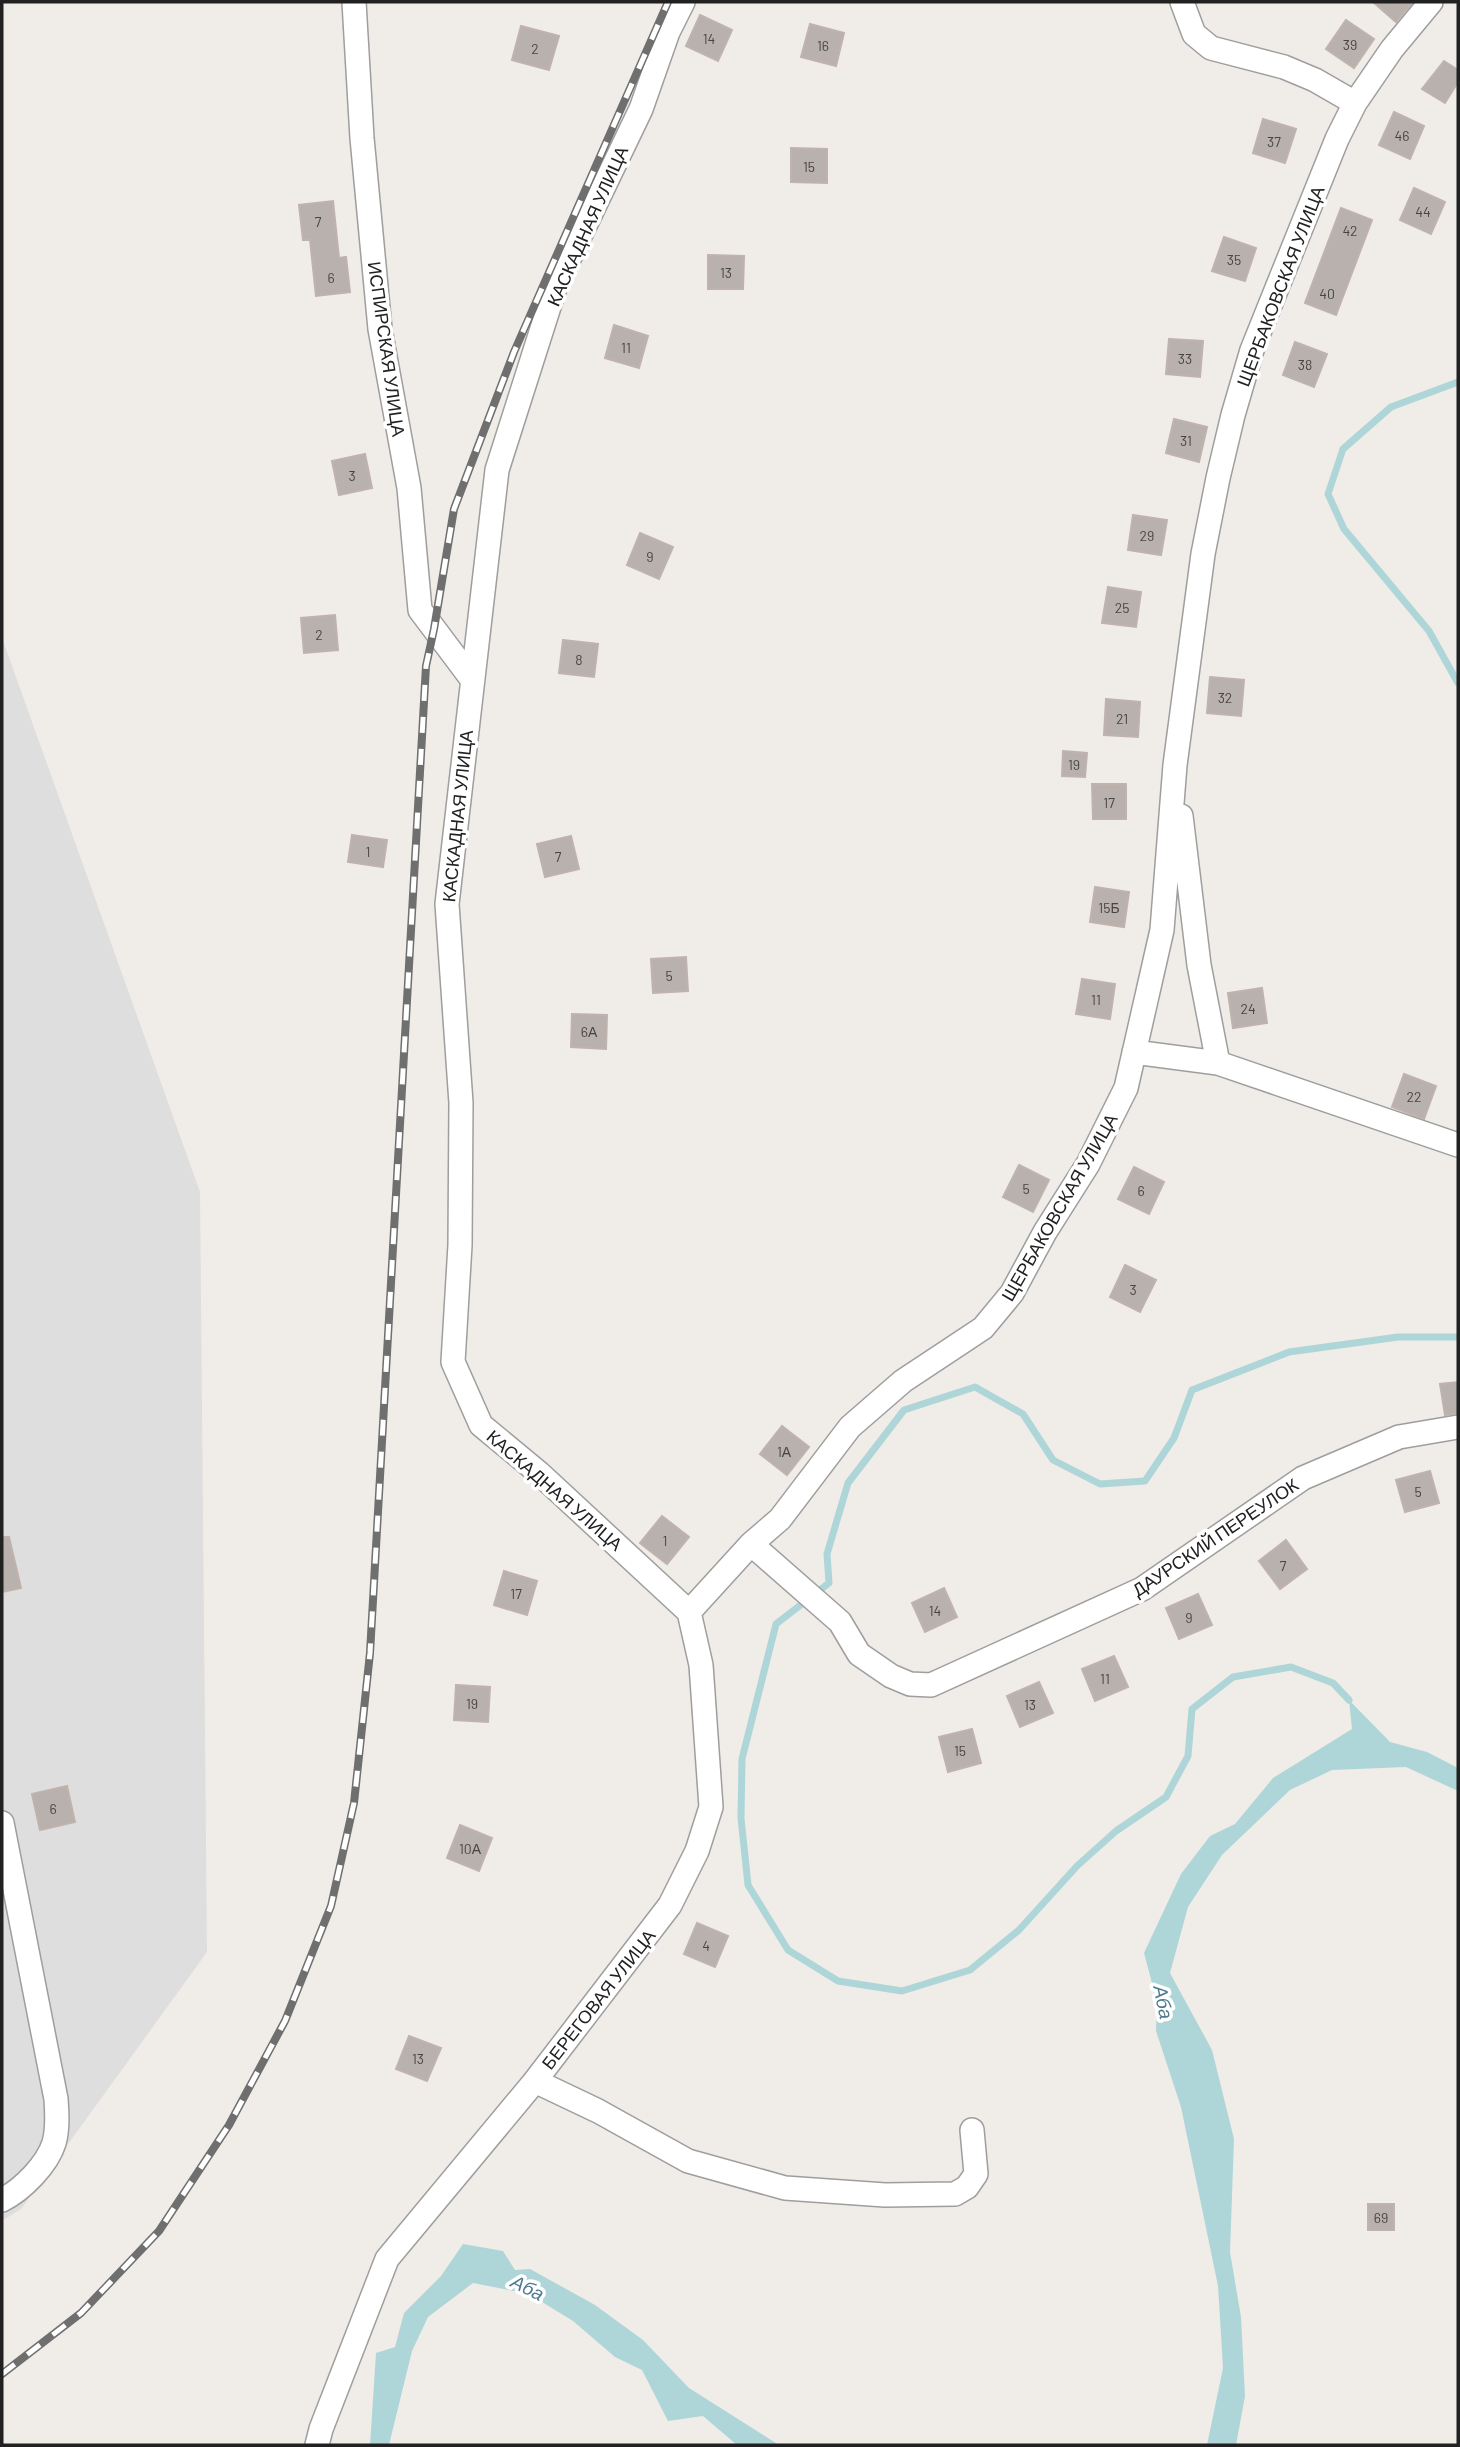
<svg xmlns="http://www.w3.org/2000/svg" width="1460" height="2447" font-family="Barlow,sans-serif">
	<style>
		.residential { fill: #dedede }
		.water { fill: #aed6d8 }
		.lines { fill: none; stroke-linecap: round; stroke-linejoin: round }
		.stream { stroke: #aed6d8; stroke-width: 7 }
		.building { fill: #b9b1ae; stroke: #c0b2ac; stroke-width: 2 }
		.street-casing { stroke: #9e9e9e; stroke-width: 26 }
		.street { stroke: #fff; stroke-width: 23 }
		.rail-casing { stroke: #6f6f6f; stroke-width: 8 }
		.rail { stroke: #fff; stroke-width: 5; stroke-dasharray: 16; stroke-linecap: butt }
		.labels { text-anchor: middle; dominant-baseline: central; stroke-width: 7; stroke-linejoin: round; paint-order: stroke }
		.number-label { font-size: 14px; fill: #474544 }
		.street-label { font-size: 18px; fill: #212121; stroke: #fff }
		.water-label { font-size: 19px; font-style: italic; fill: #4d7a8f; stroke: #fff }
	</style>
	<rect width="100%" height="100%" fill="#f0ece8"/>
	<path class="residential" d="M 2,638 L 200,1192 L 207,1952 L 21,2209 L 2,2221 Z"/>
	<path class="water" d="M 1349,1700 L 1390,1742 L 1427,1752 L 1458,1768 L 1458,1791 L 1406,1767 L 1332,1770 L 1290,1790 L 1222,1855 L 1188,1907 L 1170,1973 L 1212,2050 L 1234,2139 L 1230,2252 L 1241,2317 L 1245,2396 L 1236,2445 L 1207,2445 L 1223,2368 L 1218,2286 L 1181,2107 L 1156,2031 L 1157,2002 L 1144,1953 L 1181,1874 L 1210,1836 L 1235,1824 L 1273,1778 L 1352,1729 Z
		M 463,2244 L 503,2251 L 515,2270 L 530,2269 L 595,2305 L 643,2340 L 689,2388 L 779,2445 L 737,2445 L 703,2416 L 668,2421 L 642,2370 L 615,2357 L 573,2321 L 529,2294 L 473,2283 L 428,2317 L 412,2351 L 389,2445 L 370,2445 L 376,2353 L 395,2347 L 404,2313 L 441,2276 Z"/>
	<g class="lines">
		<path class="stream" d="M 1458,382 L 1391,407 L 1343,449 L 1328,494 L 1344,529 L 1429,631 L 1458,683
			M 1349,1700 L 1333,1683 L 1291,1667 L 1233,1677 L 1192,1709 L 1188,1756 L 1166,1797 L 1116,1831 L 1077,1866 L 1019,1930 L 970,1970 L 902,1991 L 838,1981 L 788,1950 L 748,1885 L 741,1818 L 742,1759 L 776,1624 L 829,1583 L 827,1554 L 848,1483 L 904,1410 L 975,1387 L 1023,1414 L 1053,1460 L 1100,1484 L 1145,1481 L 1174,1438 L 1192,1390 L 1289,1352 L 1398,1337 L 1458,1337"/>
	</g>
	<path class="building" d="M 1373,2 L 1413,2 L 1396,22 Z
		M 700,15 L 732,30 L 718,61 L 686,46 Z
		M 1346,20 L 1374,39 L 1354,68 L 1326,49 Z
		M 810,24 L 844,33 L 836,66 L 801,57 Z
		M 521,26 L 559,36 L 549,70 L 512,60 Z
		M 1444,61 L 1458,70 L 1458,82 L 1445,103 L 1422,89 Z
		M 1394,112 L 1424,126 L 1410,159 L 1379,145 Z
		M 1263,119 L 1296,129 L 1285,163 L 1253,153 Z
		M 791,148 L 827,149 L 827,183 L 791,182 Z
		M 1414,188 L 1445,202 L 1431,234 L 1400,220 Z
		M 333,201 L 339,258 L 346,257 L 350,292 L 316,296 L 310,240 L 303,240 L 299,205 Z
		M 1341,208 L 1372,220 L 1336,315 L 1305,303 Z
		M 1224,237 L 1256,248 L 1245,281 L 1212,271 Z
		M 708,255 L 744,256 L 743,289 L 708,289 Z
		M 614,325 L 648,336 L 639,368 L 605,358 Z
		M 1169,339 L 1203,341 L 1200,377 L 1166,374 Z
		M 1295,342 L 1327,354 L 1314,387 L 1283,375 Z
		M 1174,419 L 1207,427 L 1199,462 L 1166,453 Z
		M 365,454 L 372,488 L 339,495 L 332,461 Z
		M 1133,515 L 1167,520 L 1161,555 L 1128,550 Z
		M 640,533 L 673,547 L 659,579 L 627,565 Z
		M 1108,587 L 1141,592 L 1136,627 L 1102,623 Z
		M 335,615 L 338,650 L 304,653 L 301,618 Z
		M 563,640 L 598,644 L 594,677 L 559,673 Z
		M 1210,677 L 1244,680 L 1241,716 L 1207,713 Z
		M 1106,699 L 1140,702 L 1138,737 L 1104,735 Z
		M 1063,751 L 1087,753 L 1085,777 L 1062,776 Z
		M 1092,784 L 1126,784 L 1126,819 L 1093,819 Z
		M 352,835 L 387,840 L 383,867 L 348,862 Z
		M 571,836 L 579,869 L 545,877 L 537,844 Z
		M 1095,887 L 1129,892 L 1124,927 L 1090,922 Z
		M 686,957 L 688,991 L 653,993 L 651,959 Z
		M 1082,979 L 1115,984 L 1110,1019 L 1076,1014 Z
		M 1262,988 L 1267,1023 L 1233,1028 L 1228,993 Z
		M 572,1014 L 607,1015 L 606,1049 L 571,1047 Z
		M 1404,1074 L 1436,1086 L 1424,1119 L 1392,1107 Z
		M 1019,1165 L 1049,1180 L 1033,1212 L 1003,1197 Z
		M 1134,1167 L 1164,1182 L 1149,1214 L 1118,1199 Z
		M 1125,1265 L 1156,1280 L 1140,1312 L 1110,1297 Z
		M 1458,1382 L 1458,1413 L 1445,1415 L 1440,1384 Z
		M 782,1426 L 809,1447 L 787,1475 L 760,1454 Z
		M 1430,1471 L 1439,1503 L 1405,1512 L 1396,1480 Z
		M 662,1516 L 689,1537 L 667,1564 L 640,1543 Z
		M 2,1537 L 9,1537 L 21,1588 L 2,1592 Z
		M 1286,1540 L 1307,1569 L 1280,1589 L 1259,1561 Z
		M 504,1571 L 537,1581 L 527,1615 L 494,1605 Z
		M 944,1588 L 957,1617 L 925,1632 L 912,1603 Z
		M 1198,1594 L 1212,1625 L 1179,1639 L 1166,1608 Z
		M 1114,1656 L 1128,1687 L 1095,1701 L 1082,1669 Z
		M 1039,1682 L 1053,1713 L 1020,1727 L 1007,1696 Z
		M 456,1685 L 490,1687 L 488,1722 L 454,1720 Z
		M 972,1729 L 981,1763 L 948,1772 L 939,1737 Z
		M 67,1786 L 75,1822 L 40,1830 L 32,1794 Z
		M 460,1825 L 492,1838 L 479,1871 L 447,1858 Z
		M 697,1923 L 728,1936 L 715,1967 L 684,1954 Z
		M 409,2036 L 441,2048 L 427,2081 L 396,2069 Z
		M 1368,2204 L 1394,2204 L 1394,2230 L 1368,2230 Z"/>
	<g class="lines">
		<defs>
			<path id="street" d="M 354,2 L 362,138 L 380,329 L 409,488 L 420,610 L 471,678
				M 683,2 L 668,32 L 641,109 L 555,288 L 497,470 L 447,904 L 461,1103 L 460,1245 L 453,1362 L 481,1425 L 539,1473 L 689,1612
				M 1182,2 L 1194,34 L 1211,48 L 1284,67 L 1315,80 L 1355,103
				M 1181,816 L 1199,965 L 1218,1063
				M 1134,1052 L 1218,1063 L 1458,1145
				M 751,1544 L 780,1519 L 850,1427 L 903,1381 L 983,1328 L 1012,1293 L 1045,1232 L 1088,1164 L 1126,1088 L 1162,930 L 1175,765 L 1203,554 L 1218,478 L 1233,415 L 1252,350 L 1337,139 L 1355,103 L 1392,49 L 1431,2
				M 2,1823 L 56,2099 C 57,2113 58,2129 54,2143 C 47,2165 22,2190 2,2200
				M 972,2130 L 976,2174 L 967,2187 L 955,2194 L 885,2195 L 785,2188 L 688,2161 L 598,2111 L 535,2081 L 670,1905 L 697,1851 L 711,1807 L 701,1665 L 689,1612 L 751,1544 L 840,1622 L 859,1654 L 891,1676 L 910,1684 L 931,1685 L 1142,1589 L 1303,1478 L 1399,1437 L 1458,1427
				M 317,2445 L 321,2429 L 387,2259 L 535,2081"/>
		</defs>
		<use href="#street" class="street-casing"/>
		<use href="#street" class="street"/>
		<defs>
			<path id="rail" d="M 2,2374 L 81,2313 L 159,2231 L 229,2125 L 285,2021 L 331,1906 L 354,1803 L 370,1653 L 426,666 L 434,629 L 454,509 L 514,352 L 668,2"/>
		</defs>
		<use href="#rail" class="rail-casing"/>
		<use href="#rail" class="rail"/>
	</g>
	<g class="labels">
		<g class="number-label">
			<text x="709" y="38">14</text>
			<text x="1350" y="44">39</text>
			<text x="823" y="45">16</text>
			<text x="535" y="48">2</text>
			<text x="1402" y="135">46</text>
			<text x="1274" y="141">37</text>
			<text x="809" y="166">15</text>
			<text x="1423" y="211">44</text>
			<text x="318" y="221">7</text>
			<text x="1350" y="230">42</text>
			<text x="1234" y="259">35</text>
			<text x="726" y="272">13</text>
			<text x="331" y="277">6</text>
			<text x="1327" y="293">40</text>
			<text x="626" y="347">11</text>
			<text x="1185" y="358">33</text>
			<text x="1305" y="364">38</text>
			<text x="1186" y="440">31</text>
			<text x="352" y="475">3</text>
			<text x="1147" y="535">29</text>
			<text x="650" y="556">9</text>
			<text x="1122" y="607">25</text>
			<text x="319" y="634">2</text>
			<text x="579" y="659">8</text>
			<text x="1225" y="697">32</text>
			<text x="1122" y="718">21</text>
			<text x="1074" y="764">19</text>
			<text x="1109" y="802">17</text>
			<text x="368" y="851">1</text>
			<text x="558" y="856">7</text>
			<text x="1109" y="907">15Б</text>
			<text x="669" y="975">5</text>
			<text x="1096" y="999">11</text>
			<text x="1248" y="1008">24</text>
			<text x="589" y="1031">6А</text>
			<text x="1414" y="1096">22</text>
			<text x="1026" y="1188">5</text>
			<text x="1141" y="1190">6</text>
			<text x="1133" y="1289">3</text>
			<text x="784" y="1451">1А</text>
			<text x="1418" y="1491">5</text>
			<text x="665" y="1540">1</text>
			<text x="1283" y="1565">7</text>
			<text x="516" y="1593">17</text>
			<text x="935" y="1610">14</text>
			<text x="1189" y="1617">9</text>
			<text x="1105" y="1678">11</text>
			<text x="472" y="1703">19</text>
			<text x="1030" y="1704">13</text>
			<text x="960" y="1750">15</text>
			<text x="53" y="1808">6</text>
			<text x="470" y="1848">10А</text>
			<text x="706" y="1945">4</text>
			<text x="418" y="2058">13</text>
			<text x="1381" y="2217">69</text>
		</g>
		<g class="street-label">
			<text transform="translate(587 226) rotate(-66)">КАСКАДНАЯ УЛИЦА</text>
			<text transform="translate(1280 286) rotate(-69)">ЩЕРБАКОВСКАЯ УЛИЦА</text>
			<text transform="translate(387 349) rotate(82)">ИСПИРСКАЯ УЛИЦА</text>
			<text transform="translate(457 816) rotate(-84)">КАСКАДНАЯ УЛИЦА</text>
			<text transform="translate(1059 1207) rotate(-60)">ЩЕРБАКОВСКАЯ УЛИЦА</text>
			<text transform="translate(555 1490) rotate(41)">КАСКАДНАЯ УЛИЦА</text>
			<text transform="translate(1215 1537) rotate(-34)">ДАУРСКИЙ ПЕРЕУЛОК</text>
			<text transform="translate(598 1999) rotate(-52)">БЕРЕГОВАЯ УЛИЦА</text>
		</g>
		<g class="water-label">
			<text transform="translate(1164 2002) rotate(78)">Аба</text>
			<text transform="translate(528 2287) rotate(27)">Аба</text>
		</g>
	</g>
	<rect width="1460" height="2447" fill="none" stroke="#212121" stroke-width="7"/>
</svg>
